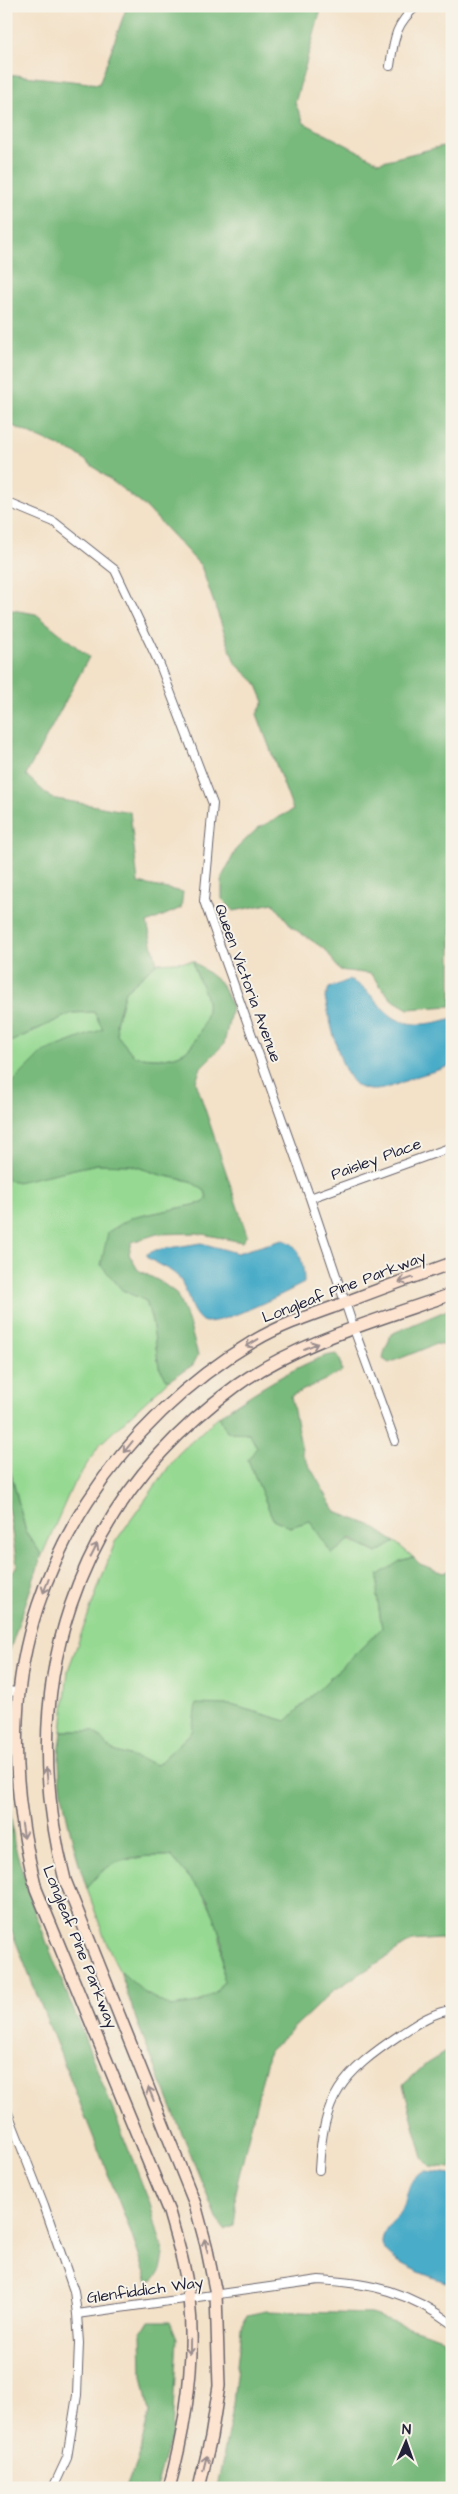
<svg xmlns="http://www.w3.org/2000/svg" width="458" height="2494" font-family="'Architects Daughter',sans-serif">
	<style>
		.green { fill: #95d992; stroke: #5c7e66 }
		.forest { fill: #78b97c; stroke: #4d6e5c }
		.water { fill: #48acc8; stroke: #356782 }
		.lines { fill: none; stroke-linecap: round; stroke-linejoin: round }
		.minor-casing { stroke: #6b656c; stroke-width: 10 }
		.secondary-casing { stroke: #6b656c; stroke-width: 14 }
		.minor { stroke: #fff; stroke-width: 8 }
		.secondary { stroke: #fde4d1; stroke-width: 11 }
		.oneway { stroke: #9a8d8e }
		.labels { text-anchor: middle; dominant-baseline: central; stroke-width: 4; stroke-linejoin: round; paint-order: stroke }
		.street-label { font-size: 16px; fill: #22223b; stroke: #f7f3e8 }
	</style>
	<rect width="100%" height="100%" fill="#f7f3e8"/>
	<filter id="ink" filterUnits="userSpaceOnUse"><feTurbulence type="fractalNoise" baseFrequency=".02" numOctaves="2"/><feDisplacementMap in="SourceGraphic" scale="10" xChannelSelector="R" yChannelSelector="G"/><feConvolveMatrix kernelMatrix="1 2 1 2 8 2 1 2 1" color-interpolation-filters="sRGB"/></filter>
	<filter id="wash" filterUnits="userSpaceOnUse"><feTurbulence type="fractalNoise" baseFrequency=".0096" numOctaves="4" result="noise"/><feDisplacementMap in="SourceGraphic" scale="20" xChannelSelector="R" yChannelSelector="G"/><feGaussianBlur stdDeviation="1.12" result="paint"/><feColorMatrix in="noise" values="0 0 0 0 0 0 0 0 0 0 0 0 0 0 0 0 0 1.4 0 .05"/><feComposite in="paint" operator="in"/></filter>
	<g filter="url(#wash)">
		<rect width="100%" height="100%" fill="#f3e1c8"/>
		<path class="green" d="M 193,961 C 195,976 204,987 207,1001 C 210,1015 196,1045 184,1052 C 169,1061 149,1058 134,1056 L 117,1035 L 116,1023 L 125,991 L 157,963 Z
			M 94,1012 L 103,1030 L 43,1052 L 6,1089 L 6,1044 L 72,1013 Z
			M 97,1164 L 131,1165 L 161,1175 L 190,1181 L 205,1191 L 207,1198 L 203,1203 L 131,1218 L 122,1290 L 146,1301 L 152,1321 L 159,1367 L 168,1381 L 100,1444 L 72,1487 L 42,1555 L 26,1532 L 6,1454 L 6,1179 L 17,1181 Z
			M 219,1416 L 227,1432 L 249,1433 L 257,1448 L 248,1460 L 273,1519 L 290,1527 L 309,1521 L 377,1553 L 395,1542 L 413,1557 L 400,1561 L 377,1596 L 382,1628 L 286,1721 L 231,1705 L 192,1732 L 157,1765 L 111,1750 L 94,1731 L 62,1731 L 68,1670 L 115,1542 L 178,1454 Z
			M 149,1856 L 172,1856 C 201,1887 221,1914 222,1958 C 223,1965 225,1975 223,1981 C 219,1997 186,2009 172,2007 C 160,2005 125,1980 119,1970 C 107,1950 96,1912 87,1889 C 103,1862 120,1861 149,1856 Z"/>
		<path class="forest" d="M 127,6 L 322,6 L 295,103 L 304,123 L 379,162 L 443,146 L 452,153 L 451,1006 L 408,1009 L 391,999 L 371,974 L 339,970 L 326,950 L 293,928 L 273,903 L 234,911 L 222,899 L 222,877 L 237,848 L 258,828 L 293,810 L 257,714 L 264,702 L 256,683 L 235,663 L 201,566 L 147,508 L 77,454 L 6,423 L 6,74 L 99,84 Z
			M 6,609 L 36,614 L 89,657 L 26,775 L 51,798 L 130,812 L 138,883 L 183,892 L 181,908 L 147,923 L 157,963 L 125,991 L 116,1023 L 117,1035 L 134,1056 C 149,1058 169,1061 184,1052 C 196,1045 210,1015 207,1001 C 204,987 195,976 193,961 L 220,982 L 232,1007 L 224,1044 L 201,1067 L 196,1082 L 247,1235 L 242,1242 L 197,1233 L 157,1234 L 132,1242 L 129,1254 L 138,1270 L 161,1282 L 176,1293 L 189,1323 L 198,1355 L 193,1365 L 168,1381 L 159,1367 L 152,1321 L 146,1301 L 122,1290 L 101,1265 L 108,1232 L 131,1218 L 203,1203 L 207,1198 L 205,1191 L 190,1181 L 161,1175 L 131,1165 L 97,1164 L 17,1182 L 6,1179 L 6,1089 L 43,1052 L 103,1029 L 94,1012 L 72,1013 L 6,1044 Z
			M 452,1308 L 452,1351 L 449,1346 L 436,1344 L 389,1363 L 383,1359 C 384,1349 389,1343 391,1334 Z
			M 337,1354 L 341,1362 L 342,1372 L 291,1396 L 303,1455 L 336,1512 L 370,1525 L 395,1542 L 377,1553 L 351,1539 L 332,1554 L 310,1521 L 290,1527 L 273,1519 L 248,1460 L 257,1447 L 249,1433 L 227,1432 L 219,1416 C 242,1400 310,1355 337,1354 Z
			M 6,1454 L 26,1532 L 42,1555 L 6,1661 L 6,1583 L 17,1565 L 6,1494 Z
			M 413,1557 L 420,1564 L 443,1573 L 452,1569 L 452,1938 L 412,1941 L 333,1991 L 269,2051 L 235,2192 L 236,2211 L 234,2226 L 225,2230 L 217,2220 L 137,2022 L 120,1971 L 145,1993 L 171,2007 L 198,2003 L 216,1992 L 223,1982 L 222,1940 L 208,1900 L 171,1856 C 137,1855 107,1857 87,1889 C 75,1852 60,1800 59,1761 C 59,1751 61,1741 62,1731 L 94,1731 L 111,1750 L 157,1765 L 192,1732 L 196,1704 L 231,1705 L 286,1721 L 382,1628 L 377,1596 L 378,1575 L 400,1561 Z
			M 6,1774 L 14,1843 L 34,1910 L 150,2204 L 164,2255 L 161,2270 L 153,2280 L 148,2282 L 127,2222 L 6,1917 Z
			M 452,2048 L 452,2168 L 430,2166 L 423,2158 L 403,2085 L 426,2064 Z
			M 266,2311 L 371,2314 L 442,2338 L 452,2349 L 452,2488 L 217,2488 L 232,2413 L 241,2328 L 247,2315 Z
			M 149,2321 L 170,2321 L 177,2338 L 172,2431 L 156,2488 L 126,2488 L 140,2451 L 149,2413 L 142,2376 L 141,2334 Z"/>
		<path class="water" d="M 349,980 C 368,987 374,1001 388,1013 C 405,1029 431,1025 452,1018 L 452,1065 C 440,1070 427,1073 415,1077 C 398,1083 378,1096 359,1087 C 340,1078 330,1018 325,998 L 329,988 Z
			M 282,1240 C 301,1242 304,1268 304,1283 C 289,1291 214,1329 202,1321 C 189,1311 189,1294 181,1281 C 174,1269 157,1265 147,1257 L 147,1254 L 156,1250 L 201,1243 L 237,1253 Z
			M 425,2171 L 452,2174 L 451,2284 C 435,2278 380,2261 382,2241 C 383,2228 399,2217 404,2205 C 409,2190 408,2177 425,2171 Z"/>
	</g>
	<g filter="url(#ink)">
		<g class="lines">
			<defs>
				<path id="minor" d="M 390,66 C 394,39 395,24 417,6
					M 6,502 L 54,522 L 115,570 L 160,665 L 213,804 L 204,901 L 310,1198 L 354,1329 L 395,1441
					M 310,1198 L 452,1147
					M 6,1691 L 19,1692
					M 6,2108 L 44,2205 L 74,2291 L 77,2314 L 79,2343 L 77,2395 L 67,2458 L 53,2488
					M 319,2170 C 323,2096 341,2074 401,2034 C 416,2024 433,2012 452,2010
					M 77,2314 L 319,2280 C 371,2283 410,2292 452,2324"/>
				<path id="secondary" d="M 169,2488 C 186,2426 196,2362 189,2298 C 186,2269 177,2240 169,2212 L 36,1889 C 22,1833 14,1778 17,1720 C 23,1563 121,1420 254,1341 C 279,1326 308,1316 336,1306 C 374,1291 413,1277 452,1263
					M 199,2488 L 211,2437 L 219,2386 L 216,2294 L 206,2245 L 195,2204 L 65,1880 C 15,1687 73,1505 236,1386 C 297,1342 381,1319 452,1294"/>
			</defs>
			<use href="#minor" class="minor-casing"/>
			<use href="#secondary" class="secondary-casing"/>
			<use href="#minor" class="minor"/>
			<use href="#secondary" class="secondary"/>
		</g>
		<defs><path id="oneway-shaft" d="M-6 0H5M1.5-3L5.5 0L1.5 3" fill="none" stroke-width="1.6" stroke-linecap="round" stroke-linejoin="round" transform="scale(1.25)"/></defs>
		<g class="oneway">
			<use href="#oneway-shaft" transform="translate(406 1280) rotate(160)"/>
			<use href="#oneway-shaft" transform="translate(252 1343) rotate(149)"/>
			<use href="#oneway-shaft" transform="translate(311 1346) rotate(-22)"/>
			<use href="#oneway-shaft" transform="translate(128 1447) rotate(129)"/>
			<use href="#oneway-shaft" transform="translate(94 1550) rotate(-63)"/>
			<use href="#oneway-shaft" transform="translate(46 1586) rotate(111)"/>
			<use href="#oneway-shaft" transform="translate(47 1775) rotate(-95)"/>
			<use href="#oneway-shaft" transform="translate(23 1831) rotate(81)"/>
			<use href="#oneway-shaft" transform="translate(151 2094) rotate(-112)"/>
			<use href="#oneway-shaft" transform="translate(206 2246) rotate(-103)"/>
			<use href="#oneway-shaft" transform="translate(190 2347) rotate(91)"/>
			<use href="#oneway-shaft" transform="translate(205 2463) rotate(-76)"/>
		</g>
	</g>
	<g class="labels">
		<g class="street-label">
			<text transform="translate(248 983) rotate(70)">Queen Victoria Avenue</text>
			<text transform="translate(376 1159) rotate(-20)">Paisley Place</text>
			<text transform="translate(344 1287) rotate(-21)">Longleaf Pine Parkway</text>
			<text transform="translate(80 1947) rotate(68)">Longleaf Pine Parkway</text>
			<text transform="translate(145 2290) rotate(-8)">Glenfiddich Way</text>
		</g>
	</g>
	<rect width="458" height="2494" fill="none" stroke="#f7f3e8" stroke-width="25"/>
	<g transform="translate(406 2442) rotate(2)" stroke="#f7f3e8" stroke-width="4" paint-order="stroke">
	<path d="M0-4L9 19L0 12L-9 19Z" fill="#22223b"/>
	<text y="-8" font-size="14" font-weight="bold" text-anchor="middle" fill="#22223b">N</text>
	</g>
</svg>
